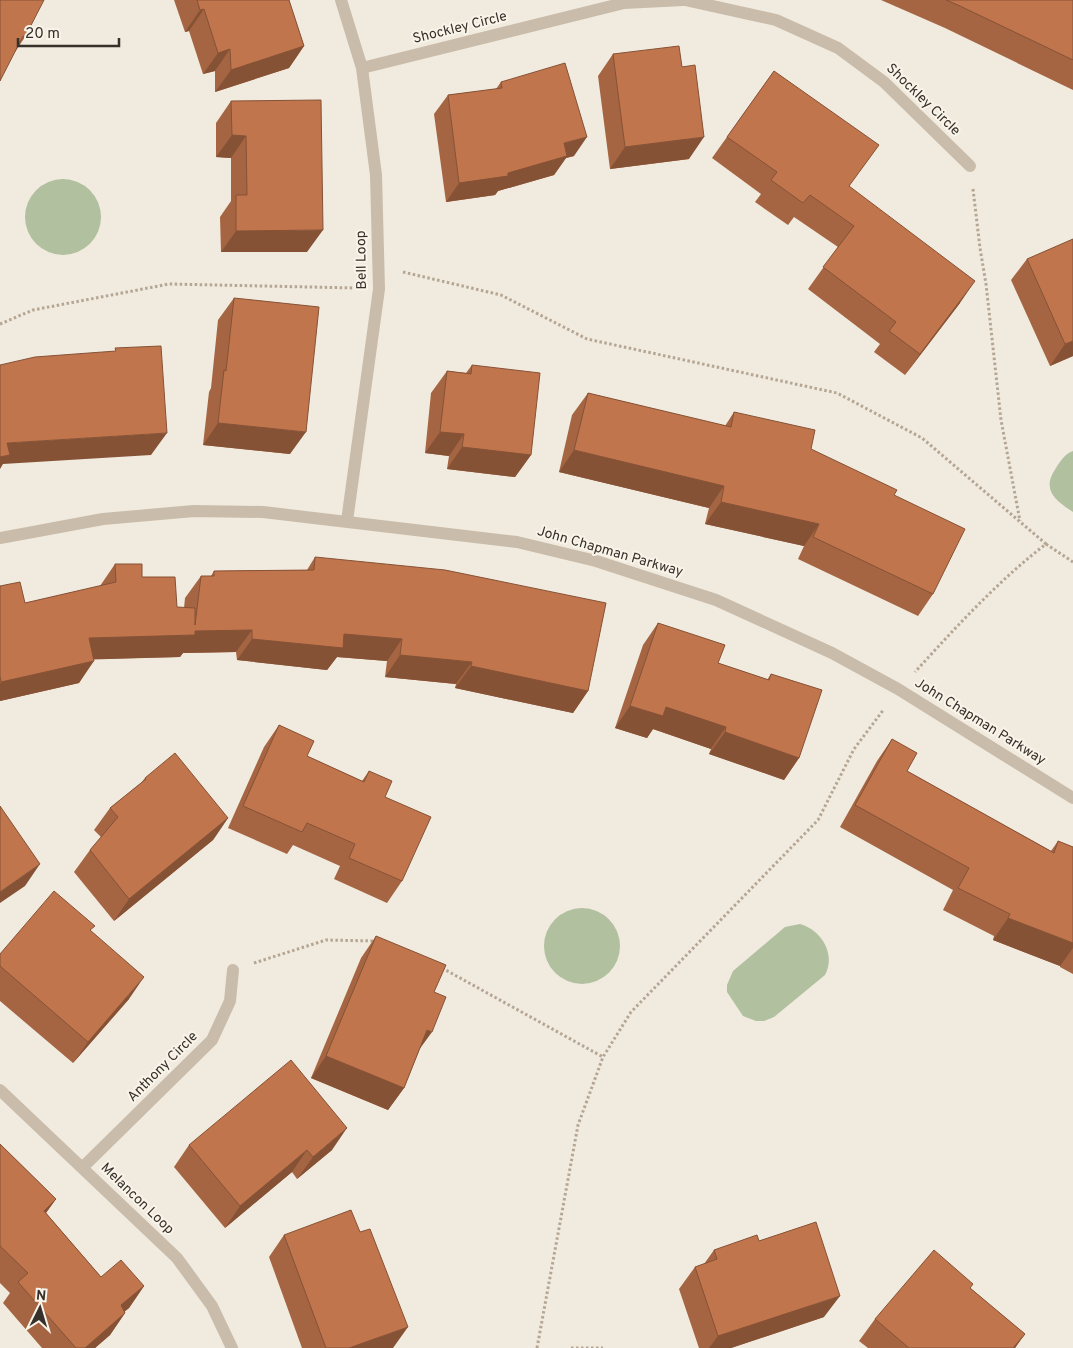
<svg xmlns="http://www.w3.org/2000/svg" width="1073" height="1348" font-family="Overpass,sans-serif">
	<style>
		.green { fill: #b1c09e }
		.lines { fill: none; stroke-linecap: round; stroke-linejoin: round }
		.path { stroke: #b5a694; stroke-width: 3; stroke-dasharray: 2.5 2.5; stroke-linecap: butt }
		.minor { stroke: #c9bcaa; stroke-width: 12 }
		.wall { fill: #a56542 }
		.shaded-wall { fill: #865236 }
		.building { fill: #c0754d; stroke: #865236 }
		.labels { text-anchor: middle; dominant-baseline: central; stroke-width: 4; stroke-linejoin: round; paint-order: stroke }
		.street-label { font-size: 14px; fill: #372f29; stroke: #f9f4ea }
	</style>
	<rect width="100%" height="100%" fill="#f1eade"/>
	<path class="green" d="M25 217a38 38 0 1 1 76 0a38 38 0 1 1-76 0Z
		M 1073,451 L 1073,512 C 1055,500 1041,490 1056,468 C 1061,460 1065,454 1073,451 Z
		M544 946a38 38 0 1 1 76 0a38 38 0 1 1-76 0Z
		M 800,924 C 822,930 836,955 825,975 L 774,1017 L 764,1021 L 756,1021 L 743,1016 L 727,992 L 727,985 L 733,971 L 785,927 Z"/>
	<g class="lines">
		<path class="path" d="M 973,189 L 980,248 L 986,284 L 1001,420 L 1020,521
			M 403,272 L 501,295 L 587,339 L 837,393 L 922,438 L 1046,544 C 998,581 956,627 915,672
			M 0,324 L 33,310 L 169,284 L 356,288
			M 1046,544 L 1073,562
			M 254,963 L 326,940 L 376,941
			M 442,968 L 603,1057
			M 537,1348 L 578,1125 L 603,1057 L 631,1012 L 818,820 L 854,749 L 884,709
			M 571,1348 L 603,1348"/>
		<path class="minor" d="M 341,0 L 362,68 L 376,175 L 379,289 L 347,521
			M 685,0 L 776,20 L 838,48 L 884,82 L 970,166
			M 362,68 L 624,3 L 683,0
			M 0,538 L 103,519 L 194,511 L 263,512 L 517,542 L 596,561 L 716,600 L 832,653 L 898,689 L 1073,798
			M 0,1090 L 177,1258 L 212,1306 L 232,1348
			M 82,1168 L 212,1040 L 230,1001 L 233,970"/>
	</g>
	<path class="wall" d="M 0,0 L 25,37 L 15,52 Z
		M 174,0 L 289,0 L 304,46 L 289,68 L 215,92 L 215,71 L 203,74 L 189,31 L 185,32 Z
		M 881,0 L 1073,0 L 1073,90 L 945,28 Z
		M 613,54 L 682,67 L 689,159 L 610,169 L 598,76 Z
		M 774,71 L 849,186 L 960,303 L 905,375 L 874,352 L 880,344 L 808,289 L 838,247 L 794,217 L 788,225 L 755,202 L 761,194 L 712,158 Z
		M 501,82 L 574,156 L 566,158 L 554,175 L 498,191 L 495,195 L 446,202 L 434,114 L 448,95 L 496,89 Z
		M 231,101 L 307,252 L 221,252 L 220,217 L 231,201 L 231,158 L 216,157 L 216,123 Z
		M 1027,259 L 1073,356 L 1050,366 L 1011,280 Z
		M 234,298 L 290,454 L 203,445 L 209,392 L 211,388 L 218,320 Z
		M 472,365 L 531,455 L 515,477 L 447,469 L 449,456 L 425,453 L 431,393 L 447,371 L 466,373 Z
		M 588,393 L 725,426 L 734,412 L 811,449 L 894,495 L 933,594 L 918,616 L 798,559 L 804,546 L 705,524 L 709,508 L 559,472 L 572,415 Z
		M 315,557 L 588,691 L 573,713 L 455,688 L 456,684 L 385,677 L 387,661 L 337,657 L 327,670 L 237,660 L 236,652 L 183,653 L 180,657 L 94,659 L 79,683 L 0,701 L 0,586 L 25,603 L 100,586 L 115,564 L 142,577 L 177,607 L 184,608 L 185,598 L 201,576 L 211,576 L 214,571 L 307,570 Z
		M 658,623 L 718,663 L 767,680 L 771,674 L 799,758 L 784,780 L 709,754 L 711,749 L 653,729 L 647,738 L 615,728 L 643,645 Z
		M 279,725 L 307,756 L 362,781 L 369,771 L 385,797 L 402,881 L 387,903 L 334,879 L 340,866 L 293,845 L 287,854 L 228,828 L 264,747 Z
		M 892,739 L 907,771 L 1051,851 L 1058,841 L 1073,847 L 1073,974 L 1060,967 L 1060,966 L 993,940 L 994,936 L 943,910 L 953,890 L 840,827 L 877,761 Z
		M 145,778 L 228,818 L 213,840 L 114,921 L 74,872 L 90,850 L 101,837 L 94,830 L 110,808 L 141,783 Z
		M 91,931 L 129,999 L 73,1063 L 0,1001 L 0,954 Z
		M 376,936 L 434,992 L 419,1051 L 404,1088 L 388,1110 L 311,1078 L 361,958 Z
		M 0,1144 L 56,1199 L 46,1213 L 101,1277 L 144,1286 L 129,1308 L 125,1311 L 125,1313 L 110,1335 L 95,1348 L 42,1348 L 3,1303 L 10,1293 L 0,1283 Z
		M 189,1145 L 332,1150 L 297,1179 L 292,1172 L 225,1228 L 174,1167 Z
		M 284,1235 L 393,1348 L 302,1348 L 269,1257 Z
		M 759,1241 L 824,1317 L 731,1348 L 699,1348 L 679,1289 L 695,1267 L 704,1264 L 714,1250 Z
		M 970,1288 L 1025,1334 L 1015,1348 L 868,1348 L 859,1341 L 875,1319 Z"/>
	<path class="shaded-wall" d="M 204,9 L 189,31 L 185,32 L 200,10 Z
		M 304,46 L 289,68 L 215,92 L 231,70 Z
		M 230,49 L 215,71 L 203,74 L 218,53 Z
		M 232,135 L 246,136 L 231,158 L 216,157 Z
		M 587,137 L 574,156 L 566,158 L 554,175 L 498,191 L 495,195 L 446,202 L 459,183 L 508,173 L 564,143 Z
		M 704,137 L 689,159 L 610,169 L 625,147 Z
		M 323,230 L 307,252 L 221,252 L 236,231 Z
		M 975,281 L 960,303 L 905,375 L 920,354 Z
		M 1073,341 L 1073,356 L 1050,366 L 1065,344 Z
		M 218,423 L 306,432 L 290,454 L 203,445 Z
		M 440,432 L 464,434 L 449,456 L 425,453 Z
		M 167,433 L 151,455 L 3,464 L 0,469 L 0,453 L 7,443 Z
		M 462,447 L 531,455 L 515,477 L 447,469 Z
		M 574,450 L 724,486 L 709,508 L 559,472 Z
		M 721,502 L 819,524 L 804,546 L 705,524 Z
		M 252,630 L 236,652 L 183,653 L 180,657 L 74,660 L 89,638 L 195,631 Z
		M 344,634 L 402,639 L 387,661 L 337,657 L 327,670 L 237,660 L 252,639 Z
		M 400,655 L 472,662 L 456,684 L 385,677 Z
		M 94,661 L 79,683 L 0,701 L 0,684 L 1,682 Z
		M 471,666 L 588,691 L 573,713 L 455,688 Z
		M 630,706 L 666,707 L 726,727 L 711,749 L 653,729 L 647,738 L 615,728 Z
		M 725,732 L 799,758 L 784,780 L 709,754 Z
		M 228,818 L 213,840 L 114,921 L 129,899 Z
		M 40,864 L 25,886 L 0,903 L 0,892 Z
		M 1008,918 L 1073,943 L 1073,948 L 1060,966 L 993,940 Z
		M 144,977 L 129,999 L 73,1063 L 88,1042 Z
		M 427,1030 L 432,1032 L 416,1054 Z
		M 326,1056 L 404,1088 L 388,1110 L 311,1078 Z
		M 347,1128 L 332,1150 L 297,1179 L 313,1157 Z
		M 307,1150 L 292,1172 L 225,1228 L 240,1206 Z
		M 56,1199 L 40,1221 L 44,1211 Z
		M 144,1286 L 129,1308 L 106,1327 L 121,1305 Z
		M 840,1296 L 824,1317 L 731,1348 L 709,1348 L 718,1336 Z
		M 125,1313 L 110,1335 L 95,1348 L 85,1348 Z
		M 408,1327 L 393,1348 L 349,1348 Z
		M 1025,1334 L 1015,1348 L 1013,1348 Z"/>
	<path class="building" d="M 0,0 L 44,0 L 25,37 L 23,36 L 0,81 Z
		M 197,0 L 289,0 L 304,46 L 231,70 L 230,49 L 218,53 L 204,9 L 200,10 Z
		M 946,0 L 1073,0 L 1073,60 L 960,6 Z
		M 679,46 L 682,67 L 695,65 L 704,137 L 625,147 L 613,54 Z
		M 565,63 L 587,137 L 564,143 L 567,156 L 508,173 L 508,176 L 459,183 L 448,95 L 502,88 L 501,82 Z
		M 774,71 L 879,145 L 849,186 L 975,281 L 920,354 L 889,331 L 896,322 L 823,267 L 854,226 L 810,195 L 803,203 L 771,180 L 777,172 L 727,137 Z
		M 321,100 L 323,230 L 236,231 L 236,195 L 247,195 L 246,136 L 232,135 L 231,101 Z
		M 1073,239 L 1073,341 L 1065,344 L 1027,259 Z
		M 234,298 L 319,307 L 306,432 L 218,423 L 224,370 L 226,371 Z
		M 161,346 L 167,433 L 7,443 L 10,455 L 0,457 L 0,365 L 35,357 L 116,351 L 115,348 Z
		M 472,365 L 540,373 L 531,455 L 462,447 L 464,434 L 440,432 L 447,371 L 471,374 Z
		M 588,393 L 731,427 L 734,412 L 815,430 L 811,449 L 897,490 L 894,495 L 965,529 L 933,594 L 813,537 L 819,524 L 721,502 L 724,486 L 574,450 Z
		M 315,557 L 445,570 L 606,603 L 588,691 L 471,666 L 472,662 L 400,655 L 402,639 L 344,634 L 343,648 L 252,639 L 252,630 L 195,631 L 195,635 L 89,638 L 94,661 L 1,682 L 0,676 L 0,586 L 20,582 L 25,603 L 116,582 L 115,564 L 142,564 L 142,577 L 175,577 L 177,607 L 195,608 L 195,625 L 201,576 L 214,576 L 214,571 L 314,570 Z
		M 658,623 L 725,645 L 718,663 L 769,680 L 771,674 L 822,690 L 799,758 L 725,732 L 726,727 L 666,707 L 663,716 L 630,706 Z
		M 279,725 L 314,741 L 307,756 L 364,782 L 369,771 L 392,781 L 385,797 L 431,817 L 402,881 L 349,858 L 355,844 L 307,823 L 302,832 L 243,806 Z
		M 892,739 L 917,753 L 907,771 L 1054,853 L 1058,841 L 1073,847 L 1073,943 L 1008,918 L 1010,914 L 958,888 L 969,868 L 855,805 Z
		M 175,753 L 228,818 L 129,899 L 90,850 L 118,817 L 110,808 L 146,779 L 145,778 Z
		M 0,806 L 40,864 L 0,892 Z
		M 54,891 L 95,926 L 90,930 L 144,977 L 88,1042 L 0,966 L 0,954 Z
		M 376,936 L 446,965 L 434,992 L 446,997 L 432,1032 L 427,1030 L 404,1088 L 326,1056 Z
		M 291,1060 L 347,1128 L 313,1157 L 307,1150 L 240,1206 L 189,1145 Z
		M 0,1144 L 56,1199 L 44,1211 L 101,1277 L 121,1260 L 144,1286 L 121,1305 L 125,1313 L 85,1348 L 76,1348 L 18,1282 L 28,1273 L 0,1246 Z
		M 351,1210 L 360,1232 L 370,1229 L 408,1327 L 349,1348 L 326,1348 L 284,1235 Z
		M 816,1222 L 840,1296 L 718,1336 L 695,1267 L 717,1259 L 714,1250 L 757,1235 L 759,1241 Z
		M 934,1250 L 973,1284 L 970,1288 L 1025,1334 L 1013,1348 L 909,1348 L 875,1319 Z"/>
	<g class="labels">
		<g class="street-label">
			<text transform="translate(460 28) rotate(-14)">Shockley Circle</text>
			<text transform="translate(923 100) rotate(44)">Shockley Circle</text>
			<text transform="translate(362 260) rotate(-91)">Bell Loop</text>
			<text transform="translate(610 552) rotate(16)">John Chapman Parkway</text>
			<text transform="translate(980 722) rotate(32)">John Chapman Parkway</text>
			<text transform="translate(163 1067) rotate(-45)">Anthony Circle</text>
			<text transform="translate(137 1199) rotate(44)">Melancon Loop</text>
		</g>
	</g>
	<g transform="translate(40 1308) rotate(5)" stroke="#f9f4ea" stroke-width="4" paint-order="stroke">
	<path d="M0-4L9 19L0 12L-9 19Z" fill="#372f29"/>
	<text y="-8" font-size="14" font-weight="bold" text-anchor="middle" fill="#372f29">N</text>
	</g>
	<path d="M18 38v8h101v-8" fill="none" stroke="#372f29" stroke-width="2.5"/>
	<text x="25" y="38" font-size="15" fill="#372f29" stroke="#f9f4ea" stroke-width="4" paint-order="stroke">20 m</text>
</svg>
